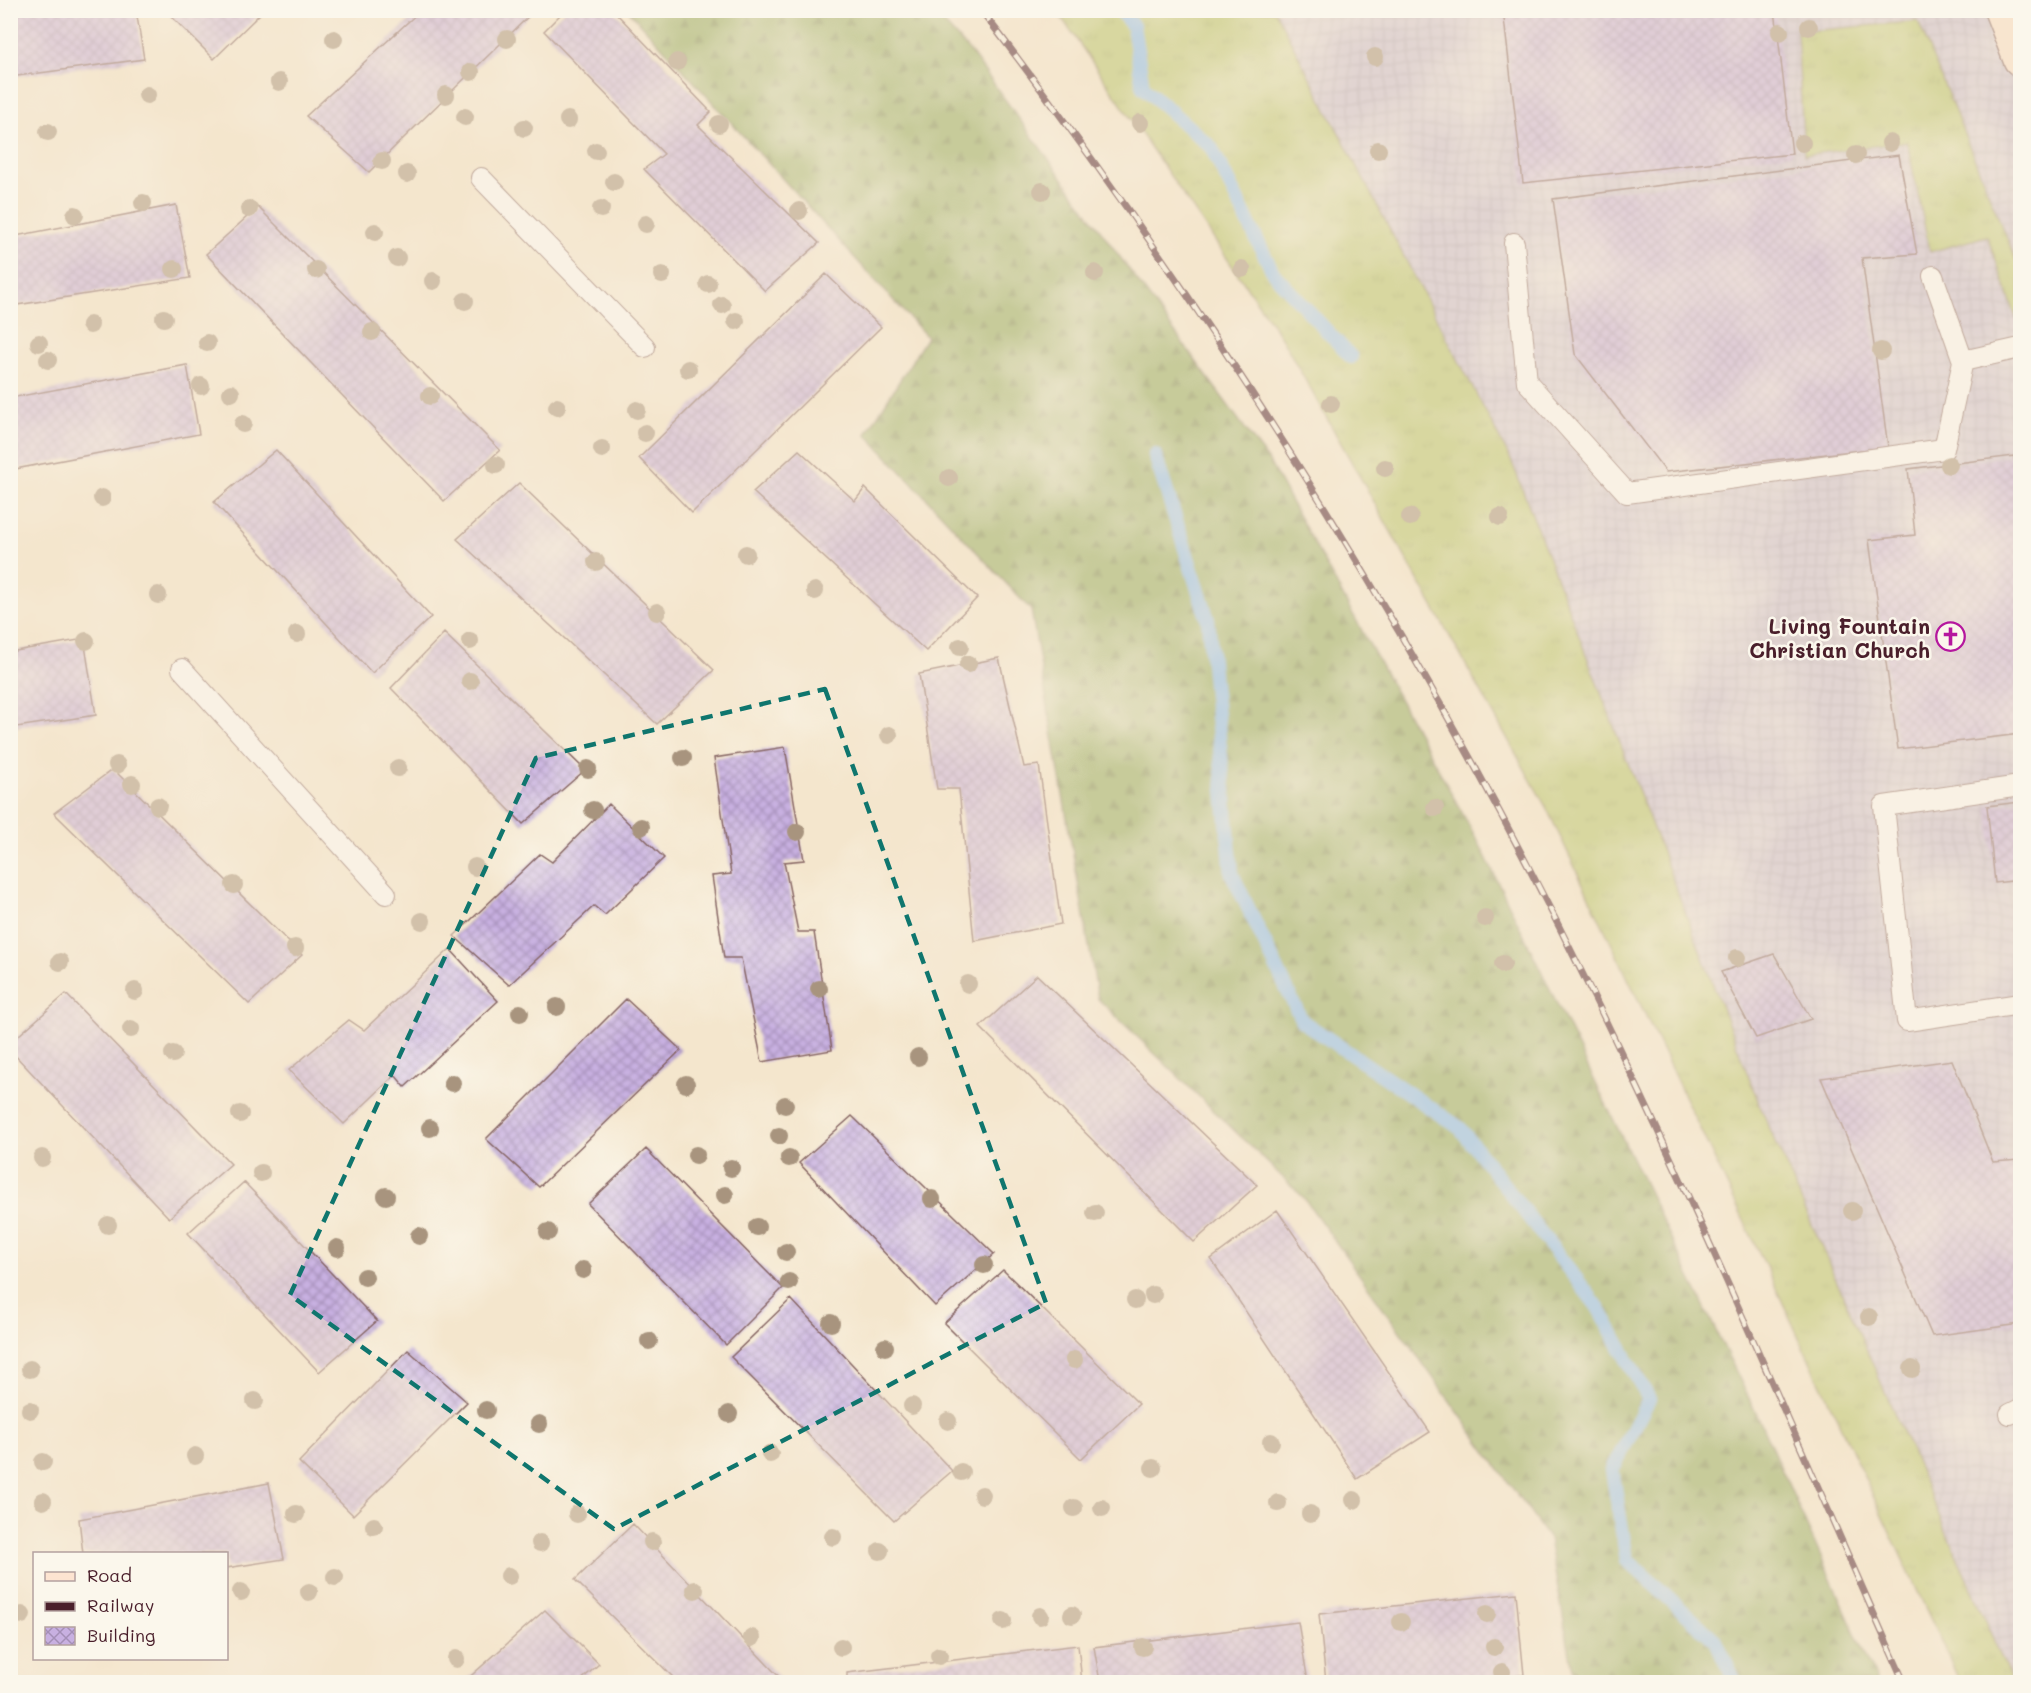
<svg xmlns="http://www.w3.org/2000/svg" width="2031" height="1693" font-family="Mali,sans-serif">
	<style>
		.industrial { fill: url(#industrial-grid) }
		.grass { fill: url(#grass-tufts); stroke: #80724a; stroke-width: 1.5 }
		.forest { fill: url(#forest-firs); stroke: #6d6444; stroke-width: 1.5 }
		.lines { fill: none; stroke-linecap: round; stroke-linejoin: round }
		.stream { stroke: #84bcf4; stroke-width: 14 }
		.building { fill: url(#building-cross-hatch) }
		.lane-casing { stroke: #866564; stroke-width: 22 }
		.secondary-casing { stroke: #866564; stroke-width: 36 }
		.lane { stroke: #fff; stroke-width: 20 }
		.secondary { stroke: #fde4d1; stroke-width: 33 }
		.rail-casing { stroke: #4a1f2b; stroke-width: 7 }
		.rail { stroke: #fbf7ec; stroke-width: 4.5; stroke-dasharray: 14; stroke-linecap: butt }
		.tree { fill: #a8947e }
		.marked { fill: none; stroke: #0f766e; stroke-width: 4.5; stroke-dasharray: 12 8; stroke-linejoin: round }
		.labels { text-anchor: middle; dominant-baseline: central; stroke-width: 5; stroke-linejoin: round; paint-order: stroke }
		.poi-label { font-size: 21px; font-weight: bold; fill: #4a1f2b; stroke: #fbf7ec; text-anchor: end }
	</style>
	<defs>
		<pattern id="industrial-grid" width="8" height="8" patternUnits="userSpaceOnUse" patternTransform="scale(1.5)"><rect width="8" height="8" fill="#cabfd6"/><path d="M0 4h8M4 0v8" fill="none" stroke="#afa4b8"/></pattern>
		<pattern id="grass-tufts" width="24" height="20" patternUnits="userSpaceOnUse" patternTransform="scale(1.5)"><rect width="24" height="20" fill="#b5c568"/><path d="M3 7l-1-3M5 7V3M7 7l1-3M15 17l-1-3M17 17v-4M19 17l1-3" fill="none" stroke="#9da95a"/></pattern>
		<pattern id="forest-firs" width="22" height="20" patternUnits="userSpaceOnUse" patternTransform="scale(1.5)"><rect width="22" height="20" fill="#90aa5c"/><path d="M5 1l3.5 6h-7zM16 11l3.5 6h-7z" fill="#788a4c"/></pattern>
		<pattern id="building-cross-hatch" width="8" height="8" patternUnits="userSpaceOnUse" patternTransform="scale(1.5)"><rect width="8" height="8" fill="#c8b0e1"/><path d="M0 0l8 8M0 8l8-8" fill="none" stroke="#a48fb7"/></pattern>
	</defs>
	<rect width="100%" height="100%" fill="#fbf7ec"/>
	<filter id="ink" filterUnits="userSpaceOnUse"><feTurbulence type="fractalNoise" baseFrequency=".0167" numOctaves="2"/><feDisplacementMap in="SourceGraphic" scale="12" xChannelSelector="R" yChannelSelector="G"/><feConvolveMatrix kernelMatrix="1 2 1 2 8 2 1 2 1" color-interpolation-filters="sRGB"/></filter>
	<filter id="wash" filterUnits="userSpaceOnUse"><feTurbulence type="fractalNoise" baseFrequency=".008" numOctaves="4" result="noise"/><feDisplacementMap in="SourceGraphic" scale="24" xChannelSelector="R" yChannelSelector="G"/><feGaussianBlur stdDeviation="1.35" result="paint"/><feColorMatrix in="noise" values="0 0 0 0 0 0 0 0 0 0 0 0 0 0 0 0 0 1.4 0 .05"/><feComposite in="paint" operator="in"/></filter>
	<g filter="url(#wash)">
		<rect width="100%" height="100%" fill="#f4e6cd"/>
		<path class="industrial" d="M 1275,11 L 2020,11 L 2020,1682 L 2012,1682 L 1760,1106 L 1512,462 Z"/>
		<path class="grass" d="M 1057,11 L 1275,11 L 1512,462 L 1760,1106 L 2012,1682 L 1960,1682 L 1767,1269 L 1546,807 L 1281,337 Z
			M 1918,21 L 2020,270 L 2020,328 L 1987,236 L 1930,252 L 1907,142 L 1804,155 L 1797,32 Z"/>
		<path class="forest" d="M 629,11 L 933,11 L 972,54 L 1268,460 L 1480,845 L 1759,1419 L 1877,1682 L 1575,1682 L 1549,1539 L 1304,1198 L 1098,999 L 1031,610 L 866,434 L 927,337 Z"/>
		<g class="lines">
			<path class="stream" d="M 1120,10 L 1133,26 L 1143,87 L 1211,147 L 1274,274 L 1351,357
				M 1155,455 L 1208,620 L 1232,874 L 1302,1021 L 1460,1128 L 1598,1307 L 1649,1399 L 1612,1470 L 1627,1560 L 1716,1641 L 1735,1682"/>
		</g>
		<g id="blocks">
			<path class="building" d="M 10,10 L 136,10 L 144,59 L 10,77 Z
				M 171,10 L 264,10 L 214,59 L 168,13 Z
				M 421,10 L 535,10 L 369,172 L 306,116 Z
				M 565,10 L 613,10 L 711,112 L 698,125 L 819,243 L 765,291 L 644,169 L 664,154 L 544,31 Z
				M 1503,10 L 1775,10 L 1792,154 L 1523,183 Z
				M 1899,155 L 1917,254 L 1862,258 L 1888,447 L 1666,472 L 1575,354 L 1553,199 Z
				M 176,205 L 190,278 L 10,306 L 10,237 Z
				M 258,207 L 500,450 L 444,501 L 206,254 Z
				M 826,274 L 881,327 L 692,513 L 639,458 Z
				M 187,365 L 199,434 L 10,470 L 10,398 Z
				M 276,450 L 431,617 L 372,673 L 214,502 Z
				M 799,450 L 855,501 L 865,488 L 977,598 L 926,651 L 753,492 Z
				M 2014,456 L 2020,503 L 2020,734 L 1898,749 L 1869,540 L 1915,535 L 1908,469 Z
				M 519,483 L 714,670 L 657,724 L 457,539 Z
				M 444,633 L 585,770 L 523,824 L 391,688 Z
				M 84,639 L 96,715 L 10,728 L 10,652 Z
				M 999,658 L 1024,767 L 1039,765 L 1061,924 L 974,941 L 959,789 L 937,789 L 919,674 Z
				M 785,747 L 804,860 L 784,862 L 798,932 L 814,932 L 832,1050 L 762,1062 L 741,958 L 724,958 L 712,876 L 731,874 L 714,758 Z
				M 113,769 L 302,955 L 249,1004 L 54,813 Z
				M 2020,802 L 2020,880 L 1995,883 L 1987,806 Z
				M 609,804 L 664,858 L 605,915 L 594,906 L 509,985 L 454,936 L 540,854 L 552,862 Z
				M 450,949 L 498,1001 L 405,1087 L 395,1075 L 344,1124 L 289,1070 L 349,1020 L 364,1030 Z
				M 1774,954 L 1811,1019 L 1756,1038 L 1721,972 Z
				M 1037,975 L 1257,1185 L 1194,1242 L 980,1027 Z
				M 66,994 L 231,1164 L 169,1218 L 10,1050 L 10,1043 Z
				M 626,999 L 681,1050 L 539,1187 L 486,1139 Z
				M 1952,1060 L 1993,1162 L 2020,1160 L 2020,1324 L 1932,1336 L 1821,1078 Z
				M 852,1116 L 994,1254 L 935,1306 L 799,1163 Z
				M 646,1149 L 783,1288 L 726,1345 L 588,1204 Z
				M 244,1182 L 377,1321 L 319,1372 L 188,1233 Z
				M 1277,1210 L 1430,1432 L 1357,1479 L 1211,1259 Z
				M 1003,1270 L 1139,1404 L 1081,1459 L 944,1323 Z
				M 791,1299 L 952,1471 L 894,1521 L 731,1357 Z
				M 408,1350 L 467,1402 L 353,1515 L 299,1462 Z
				M 269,1483 L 284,1559 L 226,1568 L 226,1554 L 83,1554 L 79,1519 Z
				M 633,1524 L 784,1682 L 678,1682 L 575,1580 Z
				M 1516,1593 L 1524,1675 L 1442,1682 L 1326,1682 L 1319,1614 Z
				M 545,1610 L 599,1664 L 579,1682 L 464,1682 Z
				M 1298,1622 L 1308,1682 L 1100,1682 L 1094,1647 Z
				M 1078,1645 L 1082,1682 L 847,1682 L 847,1673 Z"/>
		</g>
	</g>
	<g filter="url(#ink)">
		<use href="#blocks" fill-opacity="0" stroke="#866564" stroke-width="1.5"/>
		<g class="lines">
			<defs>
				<path id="lane" d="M 481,178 L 645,347
					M 1514,243 L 1527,382 L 1627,493 L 1944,449 L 1963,361 L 2020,348
					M 1933,276 L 1963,361
					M 182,669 L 386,894
					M 2020,786 L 1884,806 L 1907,1021 L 2020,1004
					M 2010,1414 L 2020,1409"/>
				<path id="secondary" d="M 2001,10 L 2020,59"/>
			</defs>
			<use href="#lane" class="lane-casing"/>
			<use href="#secondary" class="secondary-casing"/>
			<use href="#lane" class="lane"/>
			<use href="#secondary" class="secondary"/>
			<defs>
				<path id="rail" d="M 981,10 C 1219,320 1428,655 1599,1007 C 1707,1229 1804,1457 1904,1682"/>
			</defs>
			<use href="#rail" class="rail-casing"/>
			<use href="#rail" class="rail"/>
		</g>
		<g class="tree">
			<circle cx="1809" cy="27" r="9"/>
			<circle cx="1780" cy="32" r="9"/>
			<circle cx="334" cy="39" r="9"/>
			<circle cx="507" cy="39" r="9"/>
			<circle cx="1375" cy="57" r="9"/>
			<circle cx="677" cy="62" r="9"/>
			<circle cx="471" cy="72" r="9"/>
			<circle cx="279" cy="82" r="9"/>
			<circle cx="147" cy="95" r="9"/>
			<circle cx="446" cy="95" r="9"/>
			<circle cx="465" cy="117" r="9"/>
			<circle cx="568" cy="120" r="9"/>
			<circle cx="1140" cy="123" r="9"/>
			<circle cx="719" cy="124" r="9"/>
			<circle cx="524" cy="128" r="9"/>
			<circle cx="48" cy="132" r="9"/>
			<circle cx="1802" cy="143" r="9"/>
			<circle cx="1890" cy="143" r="9"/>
			<circle cx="1378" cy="150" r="9"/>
			<circle cx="596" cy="151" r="9"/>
			<circle cx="1856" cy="155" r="9"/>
			<circle cx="382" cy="161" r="9"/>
			<circle cx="407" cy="174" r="9"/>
			<circle cx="614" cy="182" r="9"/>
			<circle cx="1042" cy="191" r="9"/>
			<circle cx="143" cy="203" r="9"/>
			<circle cx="249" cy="209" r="9"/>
			<circle cx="601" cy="209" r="9"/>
			<circle cx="799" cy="211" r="9"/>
			<circle cx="75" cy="215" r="9"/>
			<circle cx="646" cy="224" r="9"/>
			<circle cx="375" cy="232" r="9"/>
			<circle cx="397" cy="258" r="9"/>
			<circle cx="174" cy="269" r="9"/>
			<circle cx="1242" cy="269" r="9"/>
			<circle cx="316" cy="270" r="9"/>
			<circle cx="1095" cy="273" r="9"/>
			<circle cx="662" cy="275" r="9"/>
			<circle cx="433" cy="281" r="9"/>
			<circle cx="708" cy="284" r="9"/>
			<circle cx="465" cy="301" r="9"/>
			<circle cx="722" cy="305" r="9"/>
			<circle cx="164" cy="318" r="9"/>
			<circle cx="736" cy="321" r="9"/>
			<circle cx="90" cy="325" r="9"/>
			<circle cx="372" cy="332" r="9"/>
			<circle cx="39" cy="343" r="9"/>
			<circle cx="207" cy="343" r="9"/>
			<circle cx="1881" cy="351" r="9"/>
			<circle cx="48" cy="360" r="9"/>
			<circle cx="688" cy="369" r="9"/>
			<circle cx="201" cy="386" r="9"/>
			<circle cx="231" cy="393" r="9"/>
			<circle cx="430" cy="396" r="9"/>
			<circle cx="1331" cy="404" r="9"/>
			<circle cx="557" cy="407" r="9"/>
			<circle cx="637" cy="410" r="9"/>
			<circle cx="243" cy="424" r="9"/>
			<circle cx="645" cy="433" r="9"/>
			<circle cx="602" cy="449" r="9"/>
			<circle cx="496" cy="465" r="9"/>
			<circle cx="1949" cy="465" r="9"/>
			<circle cx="1385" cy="468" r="9"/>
			<circle cx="949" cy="478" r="9"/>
			<circle cx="102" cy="498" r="9"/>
			<circle cx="1410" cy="517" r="9"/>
			<circle cx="1500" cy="517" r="9"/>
			<circle cx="746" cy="554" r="9"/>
			<circle cx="596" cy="562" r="9"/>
			<circle cx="815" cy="591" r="9"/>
			<circle cx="158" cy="595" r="9"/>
			<circle cx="657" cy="612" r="9"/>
			<circle cx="297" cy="634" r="9"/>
			<circle cx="86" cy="641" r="9"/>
			<circle cx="470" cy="641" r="9"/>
			<circle cx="960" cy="647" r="9"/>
			<circle cx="968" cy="664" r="9"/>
			<circle cx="470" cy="681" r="9"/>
			<circle cx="889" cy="735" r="9"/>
			<circle cx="683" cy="758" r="9"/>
			<circle cx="117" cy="765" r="9"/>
			<circle cx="398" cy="768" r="9"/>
			<circle cx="588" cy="769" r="9"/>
			<circle cx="132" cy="784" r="9"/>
			<circle cx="158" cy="806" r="9"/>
			<circle cx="1435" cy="808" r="9"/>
			<circle cx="593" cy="810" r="9"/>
			<circle cx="641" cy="827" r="9"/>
			<circle cx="797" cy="832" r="9"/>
			<circle cx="475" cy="867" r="9"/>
			<circle cx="234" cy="885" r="9"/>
			<circle cx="1485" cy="918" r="9"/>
			<circle cx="422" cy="921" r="9"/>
			<circle cx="295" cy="948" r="9"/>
			<circle cx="1737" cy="958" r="9"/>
			<circle cx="60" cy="962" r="9"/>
			<circle cx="1503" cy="964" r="9"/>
			<circle cx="968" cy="984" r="9"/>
			<circle cx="819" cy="989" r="9"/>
			<circle cx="135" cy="991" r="9"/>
			<circle cx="557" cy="1007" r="9"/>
			<circle cx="520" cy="1013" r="9"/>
			<circle cx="131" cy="1029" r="9"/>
			<circle cx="173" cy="1054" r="9"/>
			<circle cx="918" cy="1057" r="9"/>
			<circle cx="452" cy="1083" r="9"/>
			<circle cx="686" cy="1084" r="9"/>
			<circle cx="785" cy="1105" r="9"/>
			<circle cx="240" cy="1114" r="9"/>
			<circle cx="430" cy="1128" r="9"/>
			<circle cx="779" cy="1136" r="9"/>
			<circle cx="696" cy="1155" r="9"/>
			<circle cx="42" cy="1158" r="9"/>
			<circle cx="789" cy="1158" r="9"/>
			<circle cx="731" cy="1168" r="9"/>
			<circle cx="261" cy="1173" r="9"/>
			<circle cx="725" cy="1195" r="9"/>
			<circle cx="386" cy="1196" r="9"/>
			<circle cx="932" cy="1199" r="9"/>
			<circle cx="1852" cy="1211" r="9"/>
			<circle cx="1095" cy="1213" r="9"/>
			<circle cx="108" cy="1225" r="9"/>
			<circle cx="757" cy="1227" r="9"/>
			<circle cx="548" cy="1232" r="9"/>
			<circle cx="419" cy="1236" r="9"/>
			<circle cx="337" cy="1248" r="9"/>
			<circle cx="786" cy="1252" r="9"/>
			<circle cx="984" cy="1265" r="9"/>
			<circle cx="583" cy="1270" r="9"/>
			<circle cx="365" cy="1277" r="9"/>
			<circle cx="789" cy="1282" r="9"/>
			<circle cx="1153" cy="1295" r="9"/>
			<circle cx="1135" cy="1300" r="9"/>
			<circle cx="1869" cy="1317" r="9"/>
			<circle cx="831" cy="1323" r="9"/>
			<circle cx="649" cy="1341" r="9"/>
			<circle cx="885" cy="1347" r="9"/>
			<circle cx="1074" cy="1360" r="9"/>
			<circle cx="30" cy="1369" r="9"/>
			<circle cx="1912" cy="1369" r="9"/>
			<circle cx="255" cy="1401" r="9"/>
			<circle cx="912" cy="1406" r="9"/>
			<circle cx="30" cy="1410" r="9"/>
			<circle cx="486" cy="1410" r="9"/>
			<circle cx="729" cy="1414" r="9"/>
			<circle cx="948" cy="1421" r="9"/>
			<circle cx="539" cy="1424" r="9"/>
			<circle cx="1271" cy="1442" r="9"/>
			<circle cx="770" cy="1454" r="9"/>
			<circle cx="195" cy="1456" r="9"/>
			<circle cx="43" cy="1462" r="9"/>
			<circle cx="1153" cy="1468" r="9"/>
			<circle cx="961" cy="1472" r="9"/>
			<circle cx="982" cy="1495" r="9"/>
			<circle cx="1354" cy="1500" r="9"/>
			<circle cx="43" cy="1501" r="9"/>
			<circle cx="1278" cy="1503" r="9"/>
			<circle cx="1074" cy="1508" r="9"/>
			<circle cx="1102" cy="1508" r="9"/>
			<circle cx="296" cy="1514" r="9"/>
			<circle cx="577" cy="1514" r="9"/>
			<circle cx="1310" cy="1514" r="9"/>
			<circle cx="374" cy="1526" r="9"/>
			<circle cx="833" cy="1537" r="9"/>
			<circle cx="652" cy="1542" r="9"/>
			<circle cx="540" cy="1543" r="9"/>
			<circle cx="880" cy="1551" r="9"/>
			<circle cx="509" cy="1576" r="9"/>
			<circle cx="335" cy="1577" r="9"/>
			<circle cx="695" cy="1590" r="9"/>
			<circle cx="241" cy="1592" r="9"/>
			<circle cx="309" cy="1592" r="9"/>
			<circle cx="1487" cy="1614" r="9"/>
			<circle cx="22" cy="1615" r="9"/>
			<circle cx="1072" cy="1615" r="9"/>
			<circle cx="1040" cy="1616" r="9"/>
			<circle cx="1003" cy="1621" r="9"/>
			<circle cx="1401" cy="1622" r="9"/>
			<circle cx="752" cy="1638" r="9"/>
			<circle cx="841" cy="1647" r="9"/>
			<circle cx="1143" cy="1647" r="9"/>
			<circle cx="1494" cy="1647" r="9"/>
			<circle cx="939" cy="1656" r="9"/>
			<circle cx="456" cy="1659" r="9"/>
			<circle cx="1502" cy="1672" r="9"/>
		</g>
	</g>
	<path d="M0 0H2031V1693H0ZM 825,689 L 1046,1303 L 614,1529 L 290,1295 L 536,758 Z" fill="#f4e6cd" fill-opacity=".55" fill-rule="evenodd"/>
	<path class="marked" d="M 825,689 L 1046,1303 L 614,1529 L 290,1295 L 536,758 Z"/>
	<defs>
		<symbol id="church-ring" viewBox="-11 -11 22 22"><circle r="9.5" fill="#fbf7ec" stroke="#b5179e" stroke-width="1.5"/><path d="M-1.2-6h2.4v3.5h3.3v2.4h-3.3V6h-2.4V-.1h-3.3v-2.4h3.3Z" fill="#b5179e"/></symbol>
	</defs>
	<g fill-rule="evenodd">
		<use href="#church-ring" x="1934" y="620" width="33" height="33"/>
	</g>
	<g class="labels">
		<g class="poi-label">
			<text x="1930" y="625">Living Fountain<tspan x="1930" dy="24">Christian Church</tspan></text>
		</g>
	</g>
	<rect width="2031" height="1693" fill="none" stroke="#fbf7ec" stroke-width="36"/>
	<rect x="33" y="1552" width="195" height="108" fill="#fbf7ec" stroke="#b4a19f" stroke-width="1.5"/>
	<rect x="45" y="1572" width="30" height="9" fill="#fde4d1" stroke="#b4a19f" stroke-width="1.5"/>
	<text x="87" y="1582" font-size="18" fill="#4a1f2b">Road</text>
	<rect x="45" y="1602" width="30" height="9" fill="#4a1f2b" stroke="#b4a19f" stroke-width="1.5"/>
	<text x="87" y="1612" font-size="18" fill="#4a1f2b">Railway</text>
	<rect x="45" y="1627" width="30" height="18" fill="url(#building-cross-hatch)" stroke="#b4a19f" stroke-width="1.5"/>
	<text x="87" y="1642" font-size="18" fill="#4a1f2b">Building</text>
</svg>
